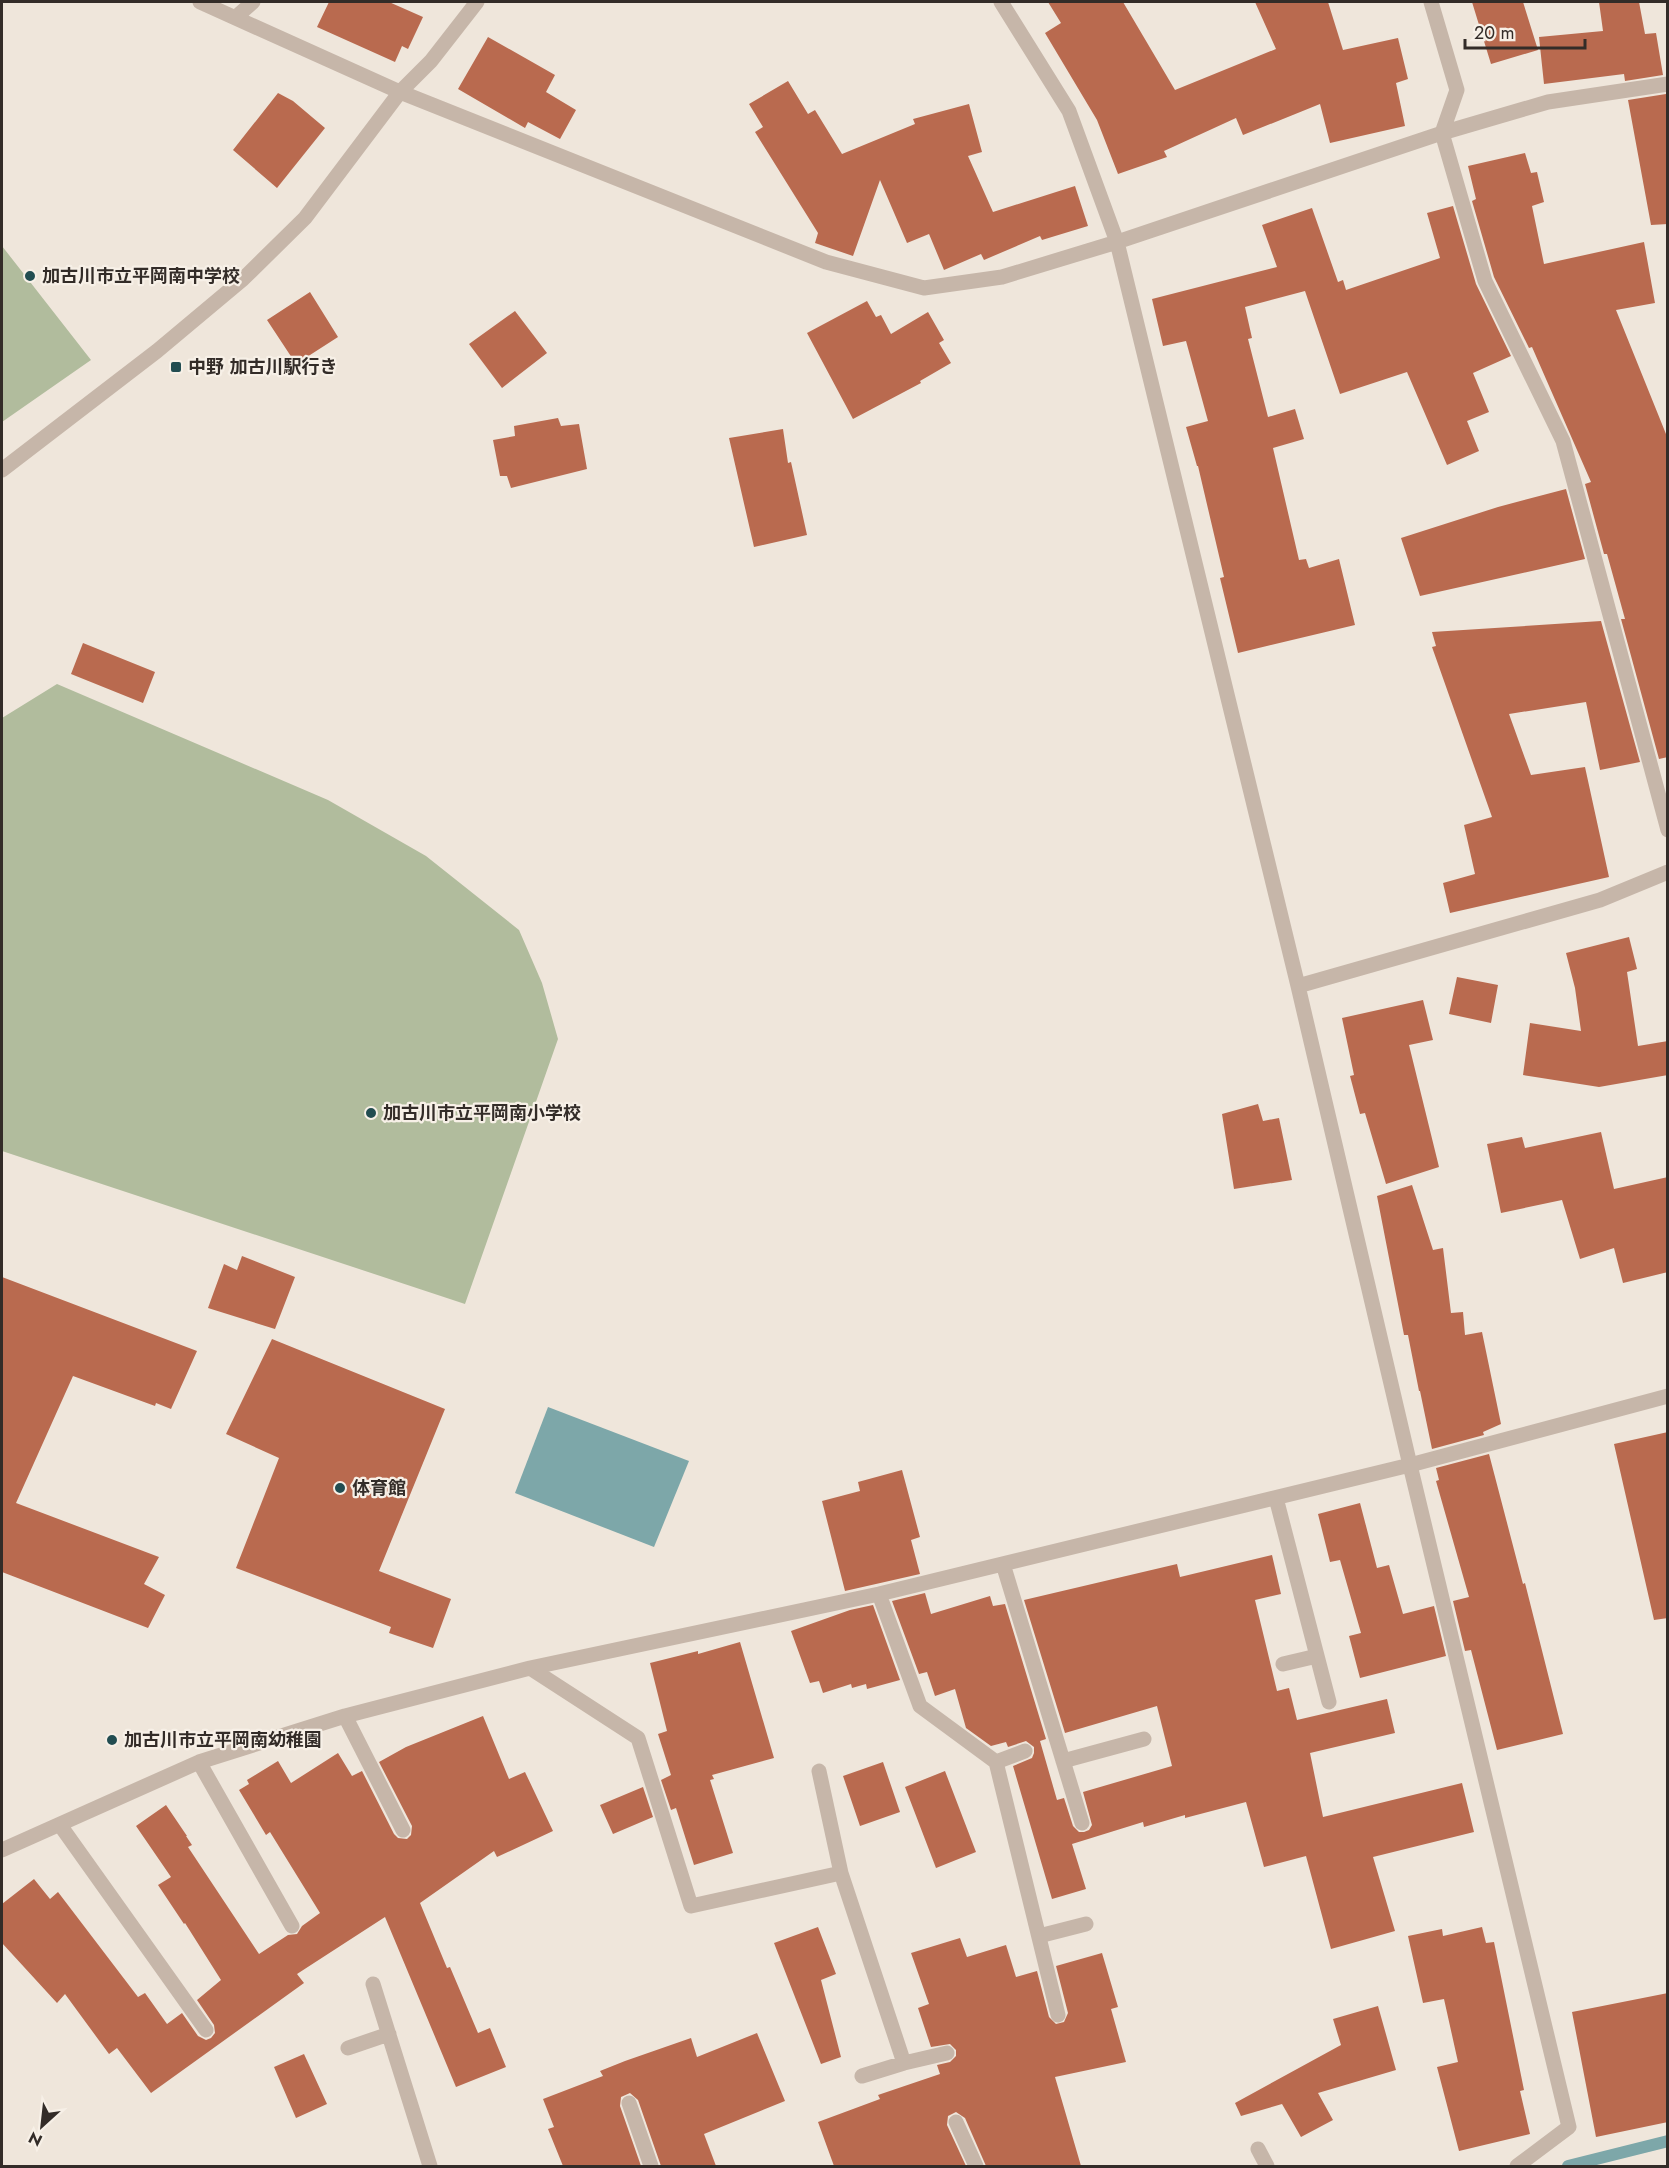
<svg xmlns="http://www.w3.org/2000/svg" width="1669" height="2168" font-family="Jost,'Noto Sans JP',sans-serif">
	<style>
		.green { fill: #b1bc9d }
		.water { fill: #7da7a9 }
		.lines { fill: none; stroke-linecap: round; stroke-linejoin: round }
		.stream { stroke: #7da7a9; stroke-width: 12 }
		.building { fill: #b96a4f }
		.minor { stroke: #c6b6a9; stroke-width: 15 }
		.poi-dot { fill: #224d51; stroke: #f7f0e7; stroke-width: 2 }
		.labels { text-anchor: middle; dominant-baseline: central; stroke-width: 4.5; stroke-linejoin: round; paint-order: stroke }
		.poi-label { font-size: 18px; font-weight: bold; fill: #332c28; stroke: #f7f0e7; text-anchor: start }
	</style>
	<rect width="100%" height="100%" fill="#efe6db"/>
	<path class="green" d="M 2,246 L 91,360 L 2,422 Z
		M 57,684 L 328,800 L 426,856 L 519,930 L 542,983 L 558,1039 L 465,1304 L 2,1151 L 2,718 Z"/>
	<path class="water" d="M 548,1407 L 689,1461 L 654,1547 L 515,1493 Z"/>
	<g class="lines">
		<path class="stream" d="M 1568,2166 L 1668,2141"/>
	</g>
	<path class="building" d="M 329,2 L 389,2 L 423,17 L 408,49 L 402,46 L 395,62 L 317,27 Z
		M 1048,2 L 1123,2 L 1175,90 L 1276,49 L 1255,2 L 1328,2 L 1343,50 L 1398,38 L 1408,79 L 1396,83 L 1405,126 L 1330,143 L 1320,104 L 1243,135 L 1236,118 L 1164,151 L 1167,157 L 1118,174 L 1097,120 L 1045,33 L 1061,23 Z
		M 1472,2 L 1523,2 L 1538,50 L 1491,64 Z
		M 1599,2 L 1639,2 L 1645,34 L 1656,33 L 1663,75 L 1625,81 L 1624,74 L 1544,84 L 1539,37 L 1603,31 Z
		M 488,37 L 555,75 L 546,92 L 576,110 L 560,139 L 528,122 L 525,128 L 458,89 Z
		M 788,81 L 808,114 L 815,110 L 842,154 L 915,124 L 913,119 L 969,104 L 982,152 L 968,156 L 993,212 L 1075,186 L 1088,226 L 1042,240 L 1040,236 L 984,260 L 981,254 L 944,270 L 929,234 L 907,243 L 880,180 L 853,256 L 815,243 L 818,233 L 755,132 L 763,127 L 749,104 Z
		M 278,93 L 293,101 L 325,128 L 277,188 L 233,150 Z
		M 1666,94 L 1668,224 L 1651,225 L 1628,100 Z
		M 1525,153 L 1531,173 L 1537,172 L 1544,202 L 1532,206 L 1544,264 L 1644,242 L 1655,303 L 1616,310 L 1668,439 L 1668,757 L 1659,759 L 1621,619 L 1625,619 L 1607,554 L 1604,554 L 1585,484 L 1591,482 L 1532,347 L 1529,348 L 1494,277 L 1472,201 L 1476,199 L 1468,166 Z
		M 1453,206 L 1476,284 L 1511,356 L 1473,373 L 1489,412 L 1467,421 L 1479,451 L 1447,465 L 1407,372 L 1340,394 L 1305,291 L 1245,307 L 1252,338 L 1248,339 L 1268,417 L 1295,409 L 1304,439 L 1273,448 L 1299,560 L 1306,559 L 1309,568 L 1339,559 L 1355,625 L 1238,653 L 1220,578 L 1224,577 L 1198,466 L 1197,466 L 1186,427 L 1208,421 L 1186,341 L 1163,346 L 1152,299 L 1277,267 L 1262,225 L 1312,208 L 1338,282 L 1343,280 L 1346,290 L 1440,258 L 1427,213 Z
		M 310,292 L 338,337 L 296,364 L 267,320 Z
		M 867,301 L 876,317 L 881,315 L 891,334 L 928,312 L 944,340 L 939,343 L 951,363 L 920,381 L 921,383 L 853,419 L 807,333 Z
		M 515,311 L 547,353 L 502,388 L 469,344 Z
		M 558,418 L 561,426 L 579,424 L 587,469 L 511,488 L 507,476 L 500,476 L 493,440 L 515,436 L 514,426 Z
		M 783,429 L 788,463 L 791,462 L 807,535 L 754,547 L 729,438 Z
		M 1566,489 L 1585,559 L 1420,596 L 1401,538 L 1498,507 Z
		M 1601,621 L 1640,762 L 1600,770 L 1586,702 L 1509,714 L 1531,775 L 1585,767 L 1609,877 L 1450,913 L 1443,883 L 1475,874 L 1464,825 L 1492,817 L 1432,647 L 1436,646 L 1432,632 Z
		M 83,643 L 155,672 L 143,703 L 71,674 Z
		M 1629,937 L 1637,969 L 1627,972 L 1638,1046 L 1668,1041 L 1668,1075 L 1599,1087 L 1523,1075 L 1530,1023 L 1581,1031 L 1575,988 L 1566,953 Z
		M 1457,977 L 1498,985 L 1491,1023 L 1449,1014 Z
		M 1423,1000 L 1433,1040 L 1409,1045 L 1439,1167 L 1386,1184 L 1365,1113 L 1360,1114 L 1350,1076 L 1354,1075 L 1342,1018 Z
		M 1258,1104 L 1263,1121 L 1279,1118 L 1292,1180 L 1234,1189 L 1222,1114 Z
		M 1601,1132 L 1614,1189 L 1668,1177 L 1668,1272 L 1623,1283 L 1614,1248 L 1580,1259 L 1562,1200 L 1501,1213 L 1487,1144 L 1522,1137 L 1525,1148 Z
		M 1412,1185 L 1433,1250 L 1443,1248 L 1451,1313 L 1463,1312 L 1465,1335 L 1482,1332 L 1501,1424 L 1483,1432 L 1484,1435 L 1432,1449 L 1420,1391 L 1419,1391 L 1408,1335 L 1404,1335 L 1377,1196 Z
		M 242,1256 L 295,1277 L 275,1329 L 208,1308 L 224,1264 L 237,1270 Z
		M 2,1277 L 197,1351 L 171,1409 L 156,1403 L 155,1406 L 73,1376 L 16,1503 L 159,1557 L 144,1584 L 165,1595 L 148,1628 L 2,1572 Z
		M 272,1339 L 445,1409 L 379,1571 L 451,1599 L 433,1648 L 389,1633 L 391,1627 L 236,1568 L 279,1458 L 226,1434 Z
		M 1668,1432 L 1668,1618 L 1654,1620 L 1614,1444 Z
		M 1489,1454 L 1523,1584 L 1525,1583 L 1563,1734 L 1497,1750 L 1471,1650 L 1465,1651 L 1453,1601 L 1469,1597 L 1436,1481 L 1439,1480 L 1436,1468 Z
		M 902,1470 L 920,1537 L 911,1540 L 920,1574 L 845,1591 L 822,1501 L 860,1491 L 858,1482 Z
		M 1360,1503 L 1377,1568 L 1389,1565 L 1403,1614 L 1434,1606 L 1446,1656 L 1360,1678 L 1349,1636 L 1361,1633 L 1340,1560 L 1330,1562 L 1318,1514 Z
		M 1272,1555 L 1281,1594 L 1255,1600 L 1277,1691 L 1289,1688 L 1297,1720 L 1387,1699 L 1395,1733 L 1310,1753 L 1323,1817 L 1462,1783 L 1474,1832 L 1373,1857 L 1395,1931 L 1331,1949 L 1306,1856 L 1264,1867 L 1246,1802 L 1185,1818 L 1185,1815 L 1144,1827 L 1143,1822 L 1072,1844 L 1086,1889 L 1052,1899 L 1013,1766 L 1032,1758 L 1034,1753 L 1034,1747 L 1026,1741 L 1008,1747 L 1006,1742 L 991,1746 L 966,1728 L 955,1689 L 935,1696 L 927,1672 L 919,1674 L 892,1601 L 925,1593 L 931,1614 L 990,1596 L 993,1606 L 1005,1604 L 1046,1739 L 1040,1741 L 1057,1800 L 1064,1798 L 1073,1826 L 1079,1832 L 1084,1832 L 1089,1830 L 1092,1825 L 1083,1792 L 1172,1766 L 1157,1706 L 1065,1733 L 1024,1600 L 1177,1564 L 1180,1577 Z
		M 873,1605 L 900,1680 L 867,1689 L 866,1684 L 852,1688 L 851,1684 L 823,1693 L 819,1681 L 810,1683 L 791,1631 L 850,1610 Z
		M 740,1642 L 774,1758 L 712,1775 L 714,1779 L 710,1780 L 733,1853 L 694,1865 L 676,1808 L 671,1810 L 661,1780 L 671,1775 L 658,1734 L 667,1731 L 650,1663 L 698,1651 L 698,1654 Z
		M 483,1716 L 509,1779 L 525,1772 L 553,1831 L 497,1857 L 494,1851 L 420,1903 L 447,1968 L 450,1967 L 478,2033 L 490,2028 L 506,2067 L 456,2087 L 385,1917 L 297,1974 L 304,1983 L 151,2093 L 117,2048 L 109,2054 L 65,1994 L 57,2003 L 2,1943 L 2,1904 L 34,1879 L 50,1899 L 58,1892 L 138,1997 L 145,1993 L 167,2024 L 182,2013 L 198,2036 L 206,2040 L 211,2038 L 215,2033 L 214,2025 L 197,2000 L 221,1980 L 185,1923 L 184,1924 L 158,1885 L 171,1877 L 136,1826 L 166,1805 L 187,1836 L 186,1836 L 192,1845 L 188,1847 L 259,1954 L 288,1935 L 297,1934 L 302,1926 L 320,1913 L 270,1832 L 266,1835 L 239,1790 L 249,1784 L 247,1780 L 278,1761 L 291,1783 L 338,1753 L 352,1776 L 362,1771 L 394,1834 L 398,1838 L 407,1839 L 411,1835 L 412,1826 L 379,1762 L 406,1747 Z
		M 883,1762 L 900,1812 L 860,1826 L 843,1776 Z
		M 945,1771 L 976,1852 L 936,1868 L 905,1787 Z
		M 643,1787 L 653,1817 L 613,1834 L 600,1805 Z
		M 818,1927 L 836,1974 L 821,1980 L 841,2057 L 821,2064 L 774,1943 Z
		M 1482,1927 L 1486,1943 L 1494,1942 L 1524,2090 L 1520,2091 L 1530,2134 L 1459,2151 L 1437,2067 L 1458,2062 L 1444,1999 L 1423,2003 L 1408,1936 L 1442,1929 L 1443,1936 Z
		M 960,1938 L 967,1957 L 1006,1945 L 1016,1977 L 1037,1971 L 1049,2017 L 1056,2024 L 1064,2022 L 1068,2013 L 1056,1966 L 1102,1953 L 1118,2007 L 1111,2009 L 1126,2062 L 1055,2077 L 1081,2166 L 986,2166 L 965,2118 L 956,2112 L 948,2116 L 947,2125 L 966,2166 L 834,2166 L 818,2122 L 880,2099 L 878,2095 L 940,2074 L 937,2065 L 950,2062 L 956,2056 L 956,2050 L 950,2044 L 931,2047 L 918,2008 L 929,2004 L 911,1953 Z
		M 1668,1993 L 1668,2122 L 1596,2137 L 1572,2012 Z
		M 1378,2006 L 1396,2070 L 1318,2093 L 1333,2120 L 1301,2137 L 1282,2104 L 1241,2116 L 1235,2103 L 1341,2045 L 1333,2019 Z
		M 757,2033 L 785,2101 L 704,2134 L 716,2166 L 661,2166 L 638,2100 L 630,2093 L 621,2097 L 620,2106 L 641,2166 L 563,2166 L 548,2129 L 554,2127 L 543,2099 L 603,2076 L 600,2071 L 625,2061 L 691,2038 L 697,2057 Z
		M 304,2054 L 327,2104 L 296,2118 L 274,2067 Z"/>
	<g class="lines">
		<path class="minor" d="M 200,2 L 400,92 L 826,262 L 924,288 L 1002,277 L 1117,242 L 1442,133 L 1548,102 L 1668,84
			M 1001,2 L 1069,111 L 1117,242 L 1298,986 L 1410,1465 L 1569,2127 L 1517,2166
			M 1431,2 L 1457,90 L 1442,133 L 1485,281 L 1563,441 L 1668,830
			M 236,17 L 253,2
			M 2,470 L 157,351 L 243,279 L 305,218 L 400,92 L 431,61 L 477,2
			M 1298,986 L 1600,900 L 1668,872
			M 1276,1498 L 1329,1702
			M 1003,1564 L 1082,1823
			M 879,1594 L 920,1706 L 996,1762 L 1058,2015
			M 1283,1664 L 1317,1656
			M 530,1668 L 638,1738 L 691,1906 L 841,1873
			M 345,1716 L 403,1830
			M 1063,1761 L 1144,1739
			M 199,1762 L 292,1926
			M 996,1762 L 1025,1751
			M 819,1771 L 841,1873 L 904,2063
			M 60,1825 L 206,2030
			M 2,1850 L 199,1762 L 345,1716 L 530,1668 L 879,1594 L 1410,1465 L 1668,1396
			M 1039,1936 L 1086,1924
			M 373,1984 L 430,2166
			M 348,2048 L 389,2034
			M 862,2076 L 904,2063 L 947,2053
			M 629,2103 L 651,2166
			M 956,2122 L 976,2166
			M 1258,2149 L 1267,2166"/>
	</g>
	<g class="poi-dot">
		<circle cx="30" cy="276" r="6"/>
		<rect x="170" y="361" width="12" height="12" rx="3"/>
		<circle cx="371" cy="1113" r="6"/>
		<circle cx="340" cy="1488" r="6"/>
		<circle cx="112" cy="1740" r="6"/>
	</g>
	<g class="labels">
		<g class="poi-label">
			<text x="42" y="276">加古川市立平岡南中学校</text>
			<text x="188" y="367">中野 加古川駅行き</text>
			<text x="383" y="1113">加古川市立平岡南小学校</text>
			<text x="352" y="1488">体育館</text>
			<text x="124" y="1740">加古川市立平岡南幼稚園</text>
		</g>
	</g>
	<rect width="1669" height="2168" fill="none" stroke="#332c28" stroke-width="6"/>
	<g transform="translate(42 2126) rotate(207)" stroke="#f7f0e7" stroke-width="4.5" paint-order="stroke">
	<path d="M0-4.5L10 22L0 15L-10 22Z" fill="#332c28"/>
	<text y="-9" font-size="16" font-weight="bold" text-anchor="middle" fill="#332c28">N</text>
	</g>
	<path d="M1465 39v9h120v-9" fill="none" stroke="#332c28" stroke-width="3"/>
	<text x="1474" y="39" font-size="18" fill="#332c28" stroke="#f7f0e7" stroke-width="4.5" paint-order="stroke">20 m</text>
</svg>
